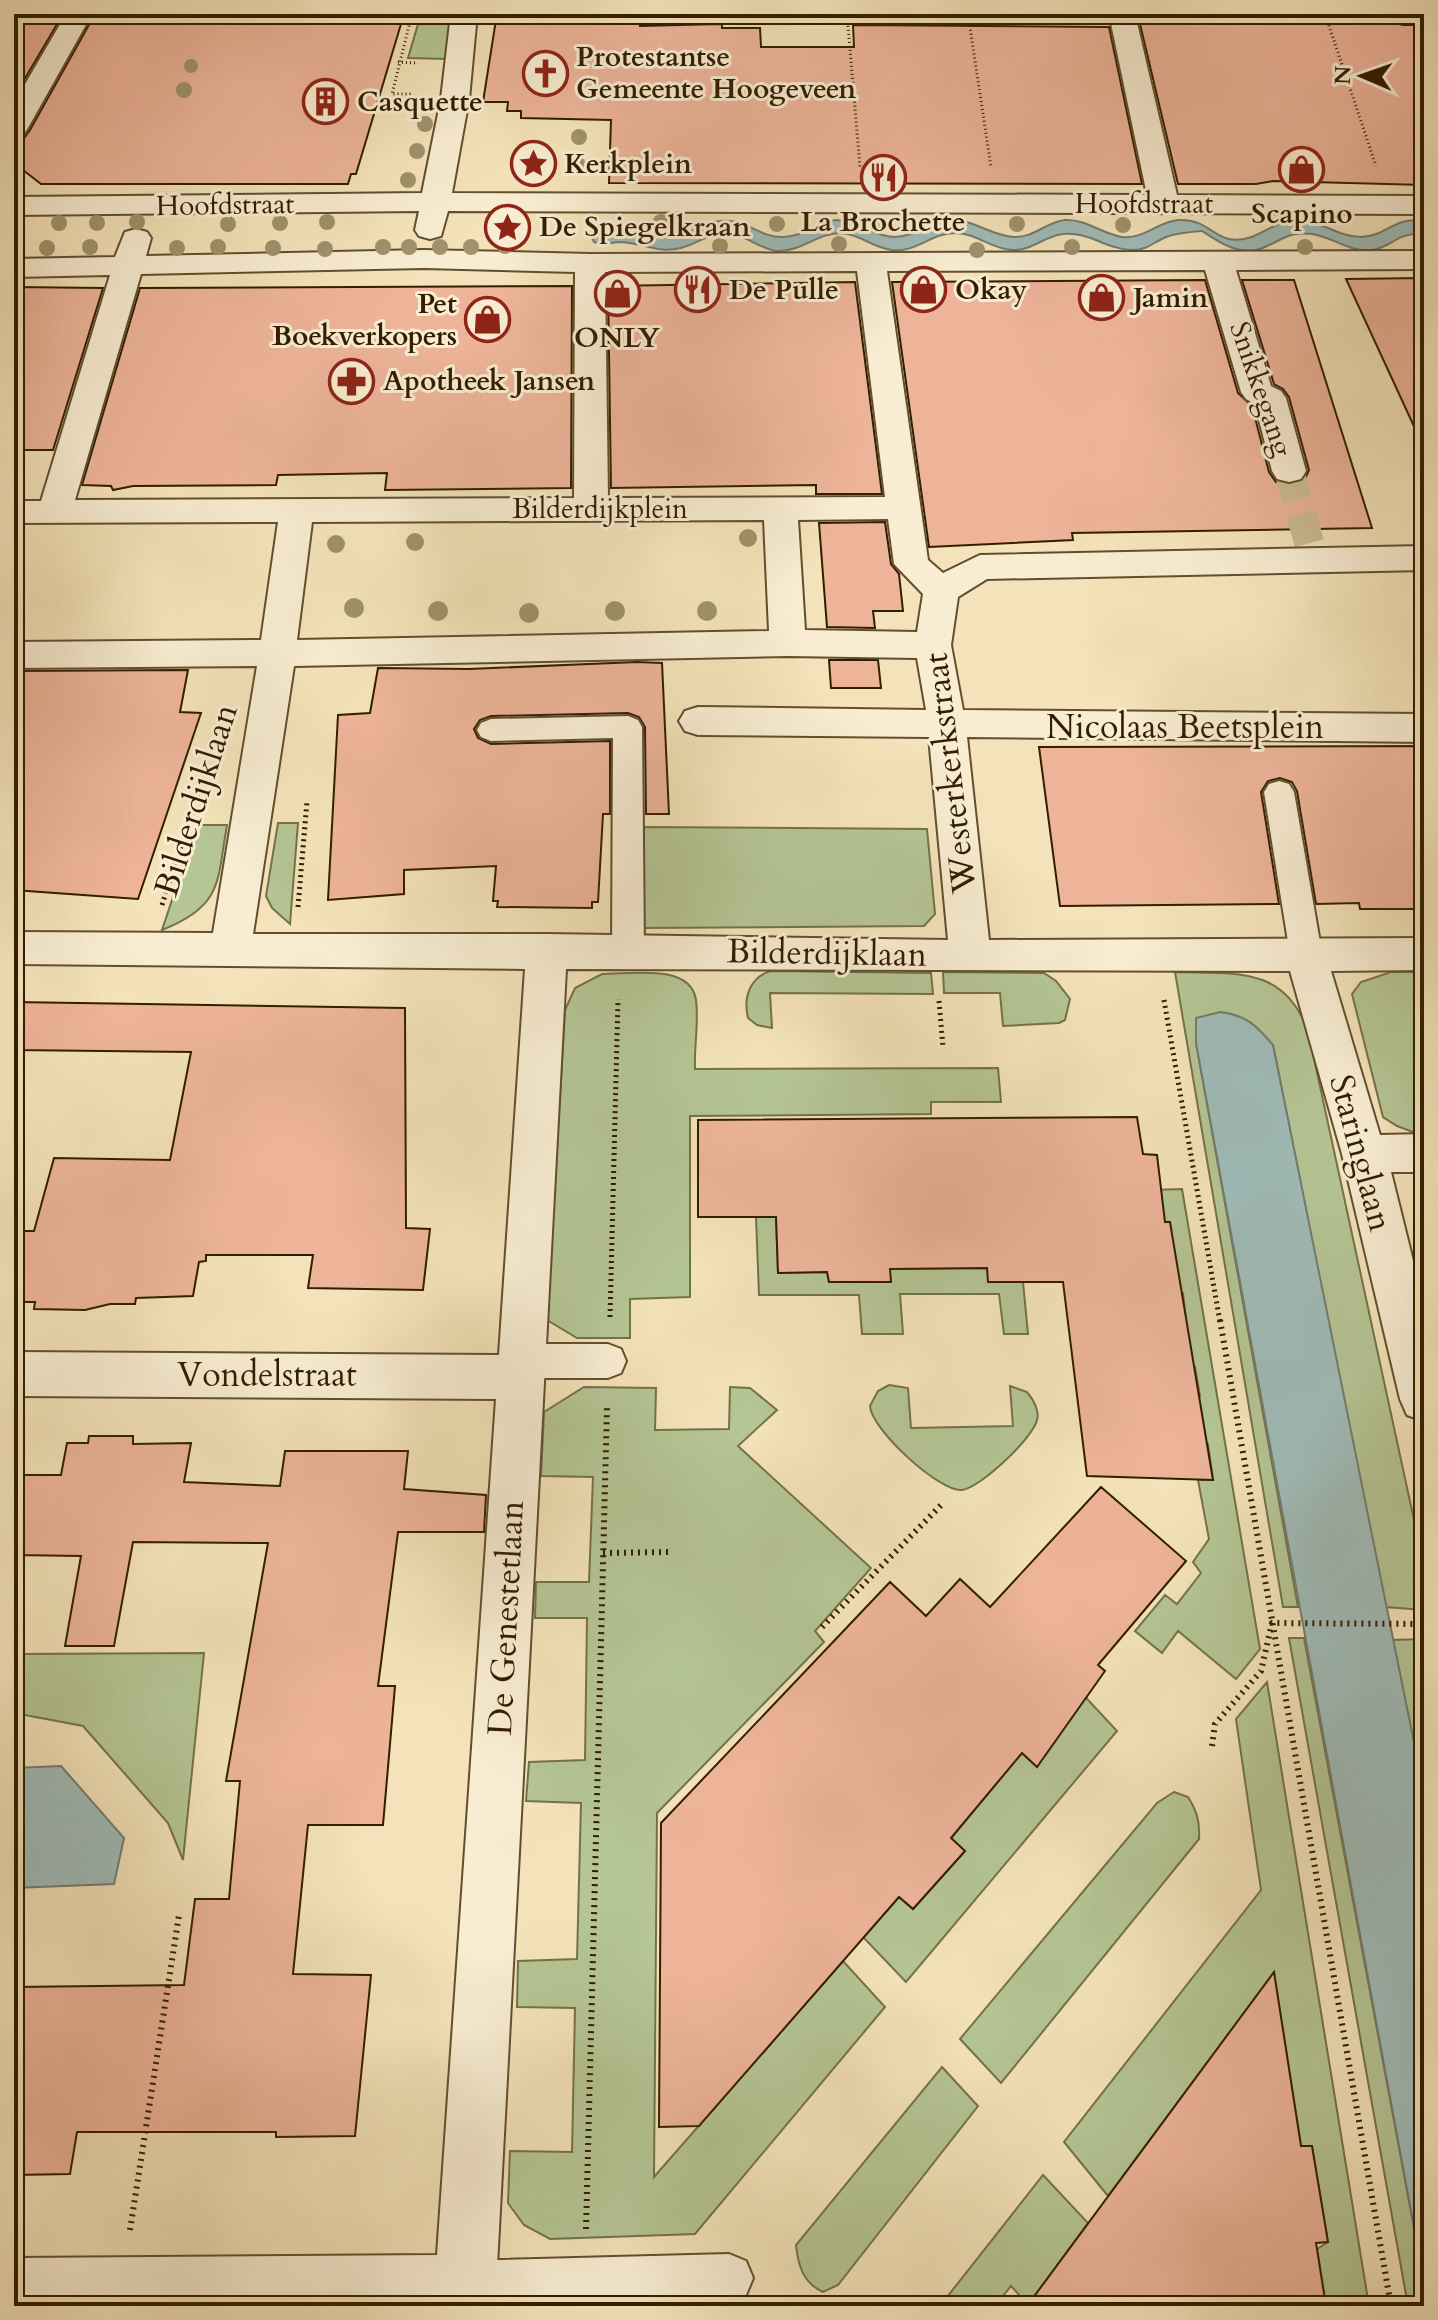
<svg xmlns="http://www.w3.org/2000/svg" width="1438" height="2320" font-family="Cardo,serif">
	<style>
		.green { fill: #b5c595; stroke: #74714a; stroke-width: 2 }
		.water { fill: #9fbcb9; stroke: #737c6f; stroke-width: 2 }
		.building { fill: #edb49a; stroke: #321d00; stroke-width: 2 }
		.lines { fill: none; stroke-linecap: round; stroke-linejoin: round }
		.street-tunnel { stroke: #cdbb95; stroke-width: 30; stroke-dasharray: 30 15; stroke-linecap: butt }
		.lane-casing { stroke: #624e2e; stroke-width: 4 }
		.street-casing { stroke: #624e2e; stroke-width: 4 }
		.path-far2 { stroke: #321d00; stroke-width: 3; stroke-dasharray: 1 3; stroke-linecap: butt }
		.path-far1 { stroke: #321d00; stroke-width: 5; stroke-dasharray: 2 4; stroke-linecap: butt }
		.path { stroke: #321d00; stroke-width: 6; stroke-dasharray: 2 5; stroke-linecap: butt }
		.lane { fill: #f8edd2; fill-rule: evenodd }
		.street { fill: #f8edd2; fill-rule: evenodd }
		.tree { fill: #9f926c }
		.labels { text-anchor: middle; dominant-baseline: central; stroke-width: 6; stroke-linejoin: round; paint-order: stroke }
		.far-poi-label { font-size: 28px; font-weight: bold; fill: #321d00; stroke: #f8edd2; text-anchor: start }
		.far-street-label { font-size: 28px; fill: #321d00; stroke: #f8edd2 }
		.street-label { font-size: 34px; fill: #321d00; stroke: #f8edd2 }
	</style>
	<rect width="100%" height="100%" fill="#f4e3ba"/>
	<filter id="stains"><feTurbulence type="fractalNoise" baseFrequency=".0025" numOctaves="4"/><feColorMatrix values="0 0 0 0 .2 0 0 0 0 .09 0 0 0 0 .02 0 0 0 .5 -.17"/></filter>
	<radialGradient id="worn" r=".72"><stop offset=".6" stop-color="#630" stop-opacity="0"/><stop offset="1" stop-color="#630" stop-opacity=".3"/></radialGradient>
	<path class="green" d="M 421,14 L 454,14 L 447,59 L 408,58 Z
		M 278,823 L 298,823 L 290,924 L 272,908 L 266,896 Z
		M 197,825 L 227,825 C 217,882 223,906 162,930 Z
		M 644,827 L 927,829 L 935,914 L 924,926 L 640,928 Z
		M 770,971 L 931,973 L 933,994 L 770,993 L 772,1028 L 757,1025 L 748,1018 C 743,997 750,978 770,971 Z
		M 943,972 L 1044,973 L 1056,981 L 1070,999 L 1065,1020 L 1059,1023 L 1003,1026 L 1000,993 L 944,993 Z
		M 1175,972 C 1234,974 1284,965 1308,1031 L 1424,1566 L 1424,1610 L 1385,1607 L 1273,1045 L 1196,1043 L 1298,1607 L 1283,1607 Z
		M 1391,972 L 1424,972 L 1424,1136 L 1397,1126 L 1383,1117 L 1352,994 L 1361,982 Z
		M 602,974 C 630,974 691,963 696,1000 C 699,1022 694,1046 695,1069 L 998,1068 L 1001,1102 L 931,1102 L 931,1114 L 690,1116 L 690,1297 L 630,1299 L 630,1338 L 577,1338 L 547,1320 L 565,1010 L 575,988 Z
		M 1182,1189 L 1260,1649 L 1236,1679 L 1178,1631 L 1162,1653 L 1135,1631 L 1165,1595 L 1177,1604 L 1201,1573 L 1193,1562 L 1209,1539 L 1198,1480 L 1213,1480 L 1208,1444 L 1190,1444 L 1184,1396 L 1200,1396 L 1195,1367 L 1178,1367 L 1171,1321 L 1186,1320 L 1183,1293 L 1165,1293 L 1170,1222 L 1153,1221 L 1149,1190 Z
		M 756,1217 L 776,1217 L 778,1273 L 827,1272 L 829,1282 L 890,1282 L 889,1269 L 987,1268 L 990,1282 L 1023,1282 L 1028,1334 L 1004,1334 L 999,1294 L 900,1294 L 903,1334 L 862,1334 L 859,1295 L 759,1295 Z
		M 889,1385 L 908,1388 L 911,1428 L 1013,1426 L 1010,1386 L 1027,1392 C 1033,1399 1040,1411 1037,1420 C 1033,1438 980,1488 962,1490 C 939,1492 871,1429 870,1406 L 878,1391 Z
		M 584,1387 L 656,1388 L 655,1430 L 729,1429 L 730,1387 L 750,1388 L 777,1410 L 738,1446 L 871,1568 L 815,1631 L 824,1642 L 657,1813 L 654,2177 L 843,1961 L 885,2007 L 695,2234 L 550,2239 L 524,2225 L 508,2203 L 510,2151 L 572,2152 L 575,2008 L 517,2007 L 518,1961 L 577,1959 L 581,1803 L 526,1801 L 529,1762 L 585,1760 L 587,1618 L 535,1618 L 536,1582 L 589,1582 L 593,1477 L 541,1476 L 544,1412 Z
		M 1289,1638 L 1304,1638 L 1424,2281 L 1424,2306 L 1408,2306 Z
		M 1424,1639 L 1424,1792 L 1392,1640 Z
		M 204,1653 L 183,1860 L 168,1823 L 83,1726 L 14,1713 L 14,1654 Z
		M 1267,1682 L 1369,2306 L 1326,2306 L 1317,2249 L 1328,2242 L 1312,2146 L 1301,2146 L 1274,1973 L 1108,2196 L 1064,2142 L 1261,1890 L 1236,1719 Z
		M 1077,1688 L 1117,1731 L 906,1982 L 863,1937 L 899,1897 L 913,1909 L 965,1851 L 951,1838 L 1022,1753 L 1037,1767 Z
		M 1174,1792 L 1188,1797 C 1197,1811 1200,1822 1199,1839 L 1001,2083 L 960,2039 L 1157,1803 Z
		M 942,2067 L 978,2106 L 838,2285 L 823,2292 C 803,2283 798,2265 796,2245 Z
		M 1043,2175 L 1088,2223 L 1028,2305 L 1011,2286 L 995,2306 L 940,2306 Z"/>
	<path class="water" d="M 836,220 C 858,221 872,236 894,237 C 916,237 930,221 951,220 C 973,219 991,236 1014,237 C 1034,238 1046,222 1065,220 C 1087,219 1102,234 1122,237 C 1146,239 1158,221 1179,220 C 1205,219 1211,235 1229,239 C 1254,244 1270,223 1292,220 C 1317,217 1336,237 1361,237 C 1388,236 1393,216 1424,221 L 1424,234 C 1396,232 1393,247 1372,250 C 1349,253 1334,237 1312,234 C 1291,231 1283,239 1265,247 C 1242,258 1220,243 1202,231 C 1190,232 1177,233 1166,237 C 1154,242 1147,250 1133,250 C 1107,250 1089,231 1063,234 C 1044,236 1032,251 1012,250 C 991,249 977,233 955,233 C 931,233 916,253 892,250 C 873,248 860,234 841,233 C 817,233 801,252 777,251 C 759,249 746,234 726,234 C 708,233 697,244 681,248 C 659,254 643,243 621,242 C 609,242 606,247 594,242 L 590,234 L 596,228 L 609,225 L 609,229 C 630,229 650,239 671,237 C 692,235 707,218 730,221 C 750,223 763,238 783,237 C 803,237 817,222 836,220 Z
		M 1220,1012 C 1246,1015 1256,1025 1273,1045 L 1424,1792 L 1424,2282 L 1196,1043 L 1196,1018 Z
		M 61,1766 L 124,1838 L 114,1884 L 14,1888 L 14,1768 Z"/>
	<path class="building" d="M 14,14 L 63,14 L 14,97 Z
		M 95,14 L 404,14 L 356,174 L 351,174 L 348,184 L 41,184 L 14,163 L 14,140 L 25,137 L 30,130 Z
		M 512,14 L 641,14 L 640,26 L 722,24 L 722,28 L 760,28 L 761,47 L 854,47 L 853,25 L 1109,27 L 1142,184 L 609,183 L 611,120 L 521,118 L 521,111 L 507,111 L 508,102 L 483,102 L 495,26 L 498,17 L 511,17 Z
		M 1380,19 L 1403,25 L 1424,25 L 1424,185 L 1273,181 L 1256,184 L 1178,184 L 1140,24 L 1359,24 Z
		M 1424,278 L 1424,448 L 1346,279 Z
		M 1205,280 L 1238,393 L 1252,406 L 1269,472 L 1276,482 L 1290,485 L 1304,481 L 1309,470 L 1289,397 L 1283,389 L 1274,384 L 1242,280 L 1294,280 L 1372,528 L 1072,533 L 1073,540 L 929,547 L 892,282 Z
		M 855,282 L 882,494 L 816,494 L 816,485 L 611,488 L 608,286 Z
		M 572,286 L 571,488 L 385,490 L 387,473 L 278,475 L 276,485 L 133,486 L 113,490 L 111,486 L 82,485 L 140,288 Z
		M 14,287 L 103,288 L 53,450 L 14,450 Z
		M 885,522 L 891,564 L 899,574 L 903,611 L 873,611 L 875,628 L 827,627 L 819,523 Z
		M 829,660 L 878,660 L 881,688 L 831,688 Z
		M 637,662 L 662,663 L 669,814 L 646,814 L 645,727 L 639,717 L 628,713 L 491,716 L 480,720 L 474,729 L 478,738 L 491,744 L 610,741 L 610,814 L 603,814 L 598,902 L 592,902 L 592,908 L 497,907 L 498,901 L 493,901 L 496,866 L 404,870 L 404,894 L 328,900 L 338,715 L 370,713 L 378,668 L 469,669 Z
		M 188,670 L 180,712 L 201,713 L 138,899 L 14,890 L 14,671 Z
		M 1424,746 L 1424,909 L 1360,909 L 1359,903 L 1316,904 L 1297,791 L 1292,782 L 1280,778 L 1268,781 L 1261,792 L 1279,904 L 1060,906 L 1039,747 Z
		M 14,1002 L 405,1008 L 406,1228 L 430,1229 L 423,1290 L 308,1288 L 313,1255 L 206,1255 L 206,1261 L 199,1262 L 193,1296 L 136,1298 L 135,1304 L 110,1304 L 85,1310 L 34,1309 L 35,1302 L 14,1302 L 14,1231 L 34,1231 L 54,1158 L 170,1160 L 191,1052 L 14,1050 Z
		M 1137,1117 L 1143,1154 L 1157,1155 L 1165,1222 L 1170,1222 L 1213,1480 L 1087,1476 L 1063,1282 L 988,1282 L 987,1268 L 890,1269 L 891,1282 L 829,1282 L 827,1272 L 778,1273 L 776,1217 L 698,1217 L 698,1120 Z
		M 89,1436 L 133,1436 L 133,1444 L 191,1443 L 184,1482 L 280,1486 L 285,1451 L 408,1451 L 404,1489 L 486,1495 L 484,1532 L 398,1532 L 378,1686 L 395,1686 L 383,1825 L 308,1825 L 293,1974 L 371,1975 L 355,2136 L 276,2137 L 276,2132 L 77,2132 L 70,2174 L 14,2175 L 14,1987 L 184,1985 L 195,1899 L 229,1899 L 240,1781 L 226,1781 L 268,1543 L 133,1542 L 114,1646 L 65,1646 L 81,1556 L 14,1555 L 14,1475 L 61,1475 L 67,1443 L 88,1443 Z
		M 1101,1487 L 1186,1561 L 1098,1665 L 1105,1671 L 1037,1767 L 1022,1753 L 951,1838 L 965,1851 L 913,1909 L 899,1897 L 699,2126 L 659,2127 L 661,1823 L 890,1582 L 926,1616 L 960,1579 L 990,1607 Z
		M 1274,1972 L 1301,2146 L 1312,2146 L 1328,2242 L 1316,2243 L 1326,2306 L 1027,2306 Z"/>
	<g class="lines">
		<path class="street-tunnel" d="M 1289,471 L 1314,560"/>
		<defs>
			<path id="lane" d="M 628,716 L 638,720 L 642,727 L 644,951 L 639,960 L 628,964 L 617,960 L 612,951 L 613,738 L 491,741 L 481,737 L 477,730 L 481,723 L 491,719 Z
				M 1279,781 L 1289,784 L 1294,792 L 1322,954 L 1317,963 L 1306,967 L 1295,963 L 1290,954 L 1264,792 L 1269,784 Z
				M 521,1344 L 608,1344 L 621,1349 L 626,1361 L 621,1373 L 608,1378 L 521,1378 L 508,1373 L 503,1361 L 508,1349 Z
				M 729,2254 L 746,2261 L 753,2278 L 746,2295 L 729,2302 L 459,2306 L 448,2302 L 441,2285 L 448,2268 L 465,2261 Z"/>
			<path id="street" d="M 66,14 L 92,14 L 28,128 L 24,134 L 14,137 L 14,103 Z
				M 451,14 L 477,14 L 469,99 L 452,193 L 1147,195 L 1109,14 L 1135,14 L 1177,195 L 1424,196 L 1424,214 L 448,211 L 441,236 L 430,239 L 419,236 L 415,230 L 419,211 L 14,215 L 14,197 L 422,193 L 441,99 Z
				M 136,229 L 147,232 L 151,238 L 146,256 L 424,250 L 590,254 L 1424,251 L 1424,269 L 1236,270 L 1271,386 L 1281,391 L 1286,398 L 1306,471 L 1301,479 L 1289,482 L 1277,479 L 1272,471 L 1255,404 L 1246,399 L 1241,392 L 1205,270 L 887,271 L 928,560 L 943,573 L 980,555 L 1424,546 L 1424,570 L 987,579 L 958,597 L 951,645 L 963,710 L 1424,714 L 1424,742 L 967,737 L 989,940 L 1424,938 L 1424,970 L 1331,971 L 1380,1135 L 1424,1134 L 1424,1172 L 1391,1172 L 1424,1305 L 1424,1421 L 1407,1415 L 1400,1399 L 1342,1154 L 1290,971 L 566,969 L 496,2285 L 487,2306 L 14,2306 L 14,2258 L 437,2255 L 496,1399 L 14,1396 L 14,1352 L 499,1355 L 525,969 L 14,964 L 14,932 L 213,933 L 257,666 L 14,668 L 14,642 L 261,640 L 278,522 L 14,523 L 14,501 L 41,501 L 110,275 L 14,277 L 14,259 L 115,257 L 125,232 ZM 424,268 L 575,272 L 574,498 L 75,500 L 141,274 ZM 857,271 L 885,497 L 608,498 L 605,272 ZM 888,519 L 894,564 L 923,594 L 917,632 L 805,630 L 798,520 ZM 764,520 L 769,631 L 297,640 L 312,522 ZM 788,656 L 917,658 L 926,710 L 698,707 L 685,711 L 679,721 L 685,731 L 698,735 L 929,737 L 948,940 L 547,934 L 253,934 L 294,666 Z"/>
		</defs>
		<use href="#lane" class="lane-casing"/>
		<use href="#street" class="street-casing"/>
		<path class="path-far2" d="M 412,14 L 392,94 L 413,94
			M 847,14 L 860,167
			M 968,14 L 991,167
			M 1325,14 L 1376,166
			M 398,62 L 417,63"/>
		<path class="path-far1" d="M 162,905 L 207,766
			M 298,907 L 307,801
			M 1164,1000 L 1220,1322
			M 939,1001 L 943,1047
			M 610,1317 L 618,999"/>
		<path class="path" d="M 1220,1320 L 1391,2306
			M 603,1553 L 668,1552
			M 822,1627 L 944,1502
			M 1212,1746 L 1215,1724 L 1261,1671 L 1272,1623 L 1424,1624
			M 586,2229 L 607,1407
			M 130,2230 L 179,1915
			M 1007,2306 L 1011,2300"/>
		<use href="#lane" class="lane"/>
		<use href="#street" class="street"/>
	</g>
	<g class="tree">
		<circle cx="191" cy="66" r="7"/>
		<circle cx="184" cy="90" r="8"/>
		<circle cx="425" cy="124" r="8"/>
		<circle cx="579" cy="137" r="8"/>
		<circle cx="417" cy="151" r="8"/>
		<circle cx="578" cy="165" r="8"/>
		<circle cx="408" cy="180" r="8"/>
		<circle cx="137" cy="222" r="8"/>
		<circle cx="327" cy="222" r="8"/>
		<circle cx="661" cy="222" r="8"/>
		<circle cx="59" cy="223" r="8"/>
		<circle cx="97" cy="223" r="8"/>
		<circle cx="280" cy="223" r="8"/>
		<circle cx="228" cy="224" r="8"/>
		<circle cx="777" cy="224" r="8"/>
		<circle cx="879" cy="224" r="8"/>
		<circle cx="1017" cy="224" r="8"/>
		<circle cx="1123" cy="225" r="8"/>
		<circle cx="839" cy="244" r="8"/>
		<circle cx="505" cy="246" r="8"/>
		<circle cx="720" cy="246" r="8"/>
		<circle cx="90" cy="247" r="8"/>
		<circle cx="218" cy="247" r="8"/>
		<circle cx="383" cy="247" r="8"/>
		<circle cx="409" cy="247" r="8"/>
		<circle cx="440" cy="247" r="8"/>
		<circle cx="471" cy="247" r="8"/>
		<circle cx="1072" cy="247" r="8"/>
		<circle cx="1305" cy="247" r="8"/>
		<circle cx="47" cy="248" r="8"/>
		<circle cx="177" cy="248" r="8"/>
		<circle cx="273" cy="248" r="8"/>
		<circle cx="325" cy="249" r="8"/>
		<circle cx="977" cy="250" r="8"/>
		<circle cx="748" cy="538" r="9"/>
		<circle cx="415" cy="542" r="9"/>
		<circle cx="336" cy="544" r="9"/>
		<circle cx="354" cy="608" r="10"/>
		<circle cx="438" cy="611" r="10"/>
		<circle cx="615" cy="611" r="10"/>
		<circle cx="707" cy="611" r="10"/>
		<circle cx="529" cy="613" r="10"/>
	</g>
	<defs>
		<symbol id="church-ring" viewBox="-11 -11 22 22"><circle r="9.5" fill="#f8edd2" stroke="#8f2418" stroke-width="1.5"/><path d="M-1.2-6h2.4v3.5h3.3v2.4h-3.3V6h-2.4V-.1h-3.3v-2.4h3.3Z" fill="#8f2418"/></symbol>
		<symbol id="building-ring" viewBox="-11 -11 22 22"><circle r="9.5" fill="#f8edd2" stroke="#8f2418" stroke-width="1.5"/><path d="M-4-6H4V6H1V3H-1V6H-4ZM-2.5-4.3h1.7v1.8h-1.7ZM.8-4.3h1.7v1.8H.8ZM-2.5-1h1.7V.8h-1.7ZM.8-1h1.7V.8H.8Z" fill="#8f2418"/></symbol>
		<symbol id="sight-ring" viewBox="-11 -11 22 22"><circle r="9.5" fill="#f8edd2" stroke="#8f2418" stroke-width="1.5"/><path d="M0-6L1.8-2.2L6-1.7L2.9 1.2L3.7 5.4L0 3.3L-3.7 5.4L-2.9 1.2L-6-1.7L-1.8-2.2Z" fill="#8f2418"/></symbol>
		<symbol id="shop-ring" viewBox="-11 -11 22 22"><circle r="9.5" fill="#f8edd2" stroke="#8f2418" stroke-width="1.5"/><path d="M-5-2.5h2.3a2.7 3.5 0 0 1 5.4 0H5L5.5 6h-11ZM-1.5-2.5h3a1.5 2.3 0 0 0-3 0Z" fill="#8f2418"/></symbol>
		<symbol id="restaurant-ring" viewBox="-11 -11 22 22"><circle r="9.5" fill="#f8edd2" stroke="#8f2418" stroke-width="1.5"/><path d="M-5-6h1v4h1v-4h1v4h1v-4h1v5L-1.5 .5V6h-2V.5L-5-1ZM5-6V6H3V1.5H1.5Q1.5-4 5-6Z" fill="#8f2418"/></symbol>
		<symbol id="pharmacy-ring" viewBox="-11 -11 22 22"><circle r="9.5" fill="#f8edd2" stroke="#8f2418" stroke-width="1.5"/><path d="M-2-6h4v4h4v4h-4v4h-4v-4h-4v-4h4Z" fill="#8f2418"/></symbol>
	</defs>
	<g fill-rule="evenodd">
		<use href="#church-ring" x="520" y="48" width="51" height="51"/>
		<use href="#building-ring" x="300" y="76" width="51" height="51"/>
		<use href="#sight-ring" x="508" y="138" width="51" height="51"/>
		<use href="#shop-ring" x="1276" y="144" width="51" height="51"/>
		<use href="#restaurant-ring" x="858" y="152" width="51" height="51"/>
		<use href="#sight-ring" x="482" y="202" width="51" height="51"/>
		<use href="#restaurant-ring" x="672" y="264" width="51" height="51"/>
		<use href="#shop-ring" x="898" y="264" width="51" height="51"/>
		<use href="#shop-ring" x="592" y="268" width="51" height="51"/>
		<use href="#shop-ring" x="1076" y="272" width="51" height="51"/>
		<use href="#shop-ring" x="462" y="294" width="51" height="51"/>
		<use href="#pharmacy-ring" x="326" y="356" width="51" height="51"/>
	</g>
	<g class="labels">
		<g class="far-poi-label">
			<text x="576" y="57">Protestantse<tspan x="576" dy="32">Gemeente Hoogeveen</tspan></text>
			<text x="357" y="102">Casquette</text>
			<text x="564" y="164">Kerkplein</text>
			<text x="1302" y="214" text-anchor="middle">Scapino</text>
			<text x="883" y="222" text-anchor="middle">La Brochette</text>
			<text x="539" y="227">De Spiegelkraan</text>
			<text x="729" y="290">De Pulle</text>
			<text x="955" y="290">Okay</text>
			<text x="1133" y="298">Jamin</text>
			<text x="457" y="304" text-anchor="end">Pet<tspan x="457" dy="32">Boekverkopers</tspan></text>
			<text x="617" y="338" text-anchor="middle">ONLY</text>
			<text x="383" y="381">Apotheek Jansen</text>
		</g>
		<g class="far-street-label">
			<text x="1144" y="204">Hoofdstraat</text>
			<text transform="translate(225 205) rotate(-1)">Hoofdstraat</text>
			<text transform="translate(1261 389) rotate(71)">Snikkegang</text>
			<text x="600" y="509">Bilderdijkplein</text>
		</g>
		<g class="street-label">
			<text x="1185" y="727">Nicolaas Beetsplein</text>
			<text transform="translate(950 773) rotate(-97)">Westerkerkstraat</text>
			<text transform="translate(196 800) rotate(-72)">Bilderdijklaan</text>
			<text transform="translate(827 953) rotate(1)">Bilderdijklaan</text>
			<text transform="translate(1361 1153) rotate(75)">Staringlaan</text>
			<text x="267" y="1375">Vondelstraat</text>
			<text transform="translate(506 1618) rotate(-87)">De Genestetlaan</text>
		</g>
	</g>
	<rect width="1438" height="2320" fill="none" stroke="#f4e3ba" stroke-width="48"/>
	<rect x="16" y="16" width="1406" height="2288" fill="none" stroke="#321d00" stroke-width="4"/>
	<rect x="24" y="24" width="1390" height="2272" fill="none" stroke="#321d00" stroke-width="2"/>
	<g transform="translate(1362 76) rotate(272)" stroke="#f8edd2" stroke-width="6" paint-order="stroke">
	<path d="M0-6L14 30L0 20L-14 30Z" fill="#321d00"/>
	<text y="-12" font-size="22" font-weight="bold" text-anchor="middle" fill="#321d00">N</text>
	</g>
	<rect width="100%" height="100%" filter="url(#stains)"/>
	<rect width="100%" height="100%" fill="url(#worn)"/>
</svg>
